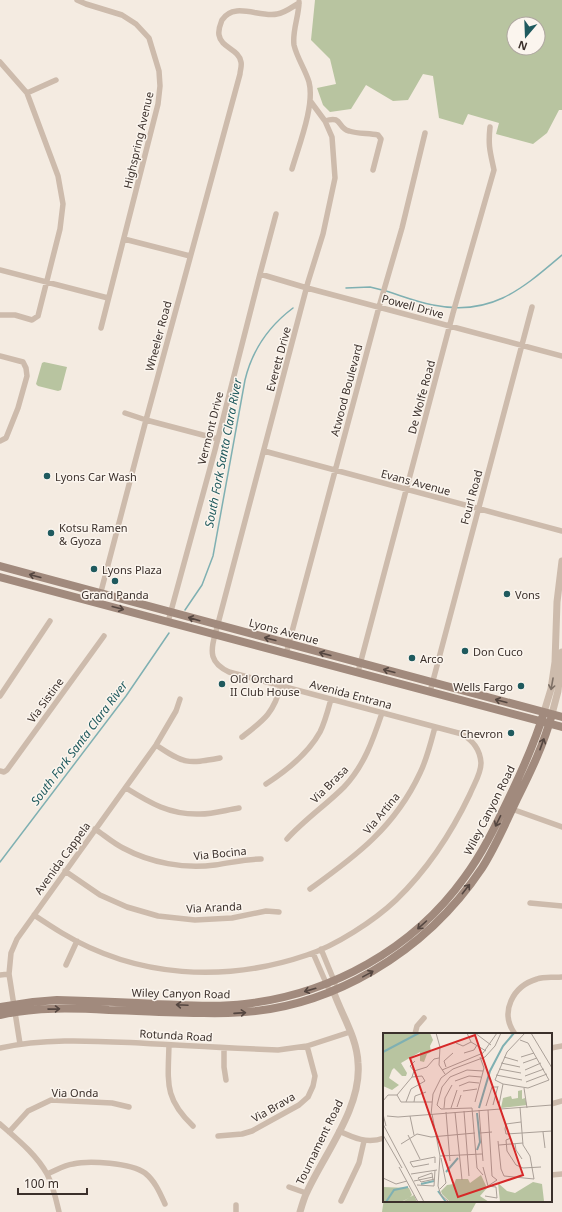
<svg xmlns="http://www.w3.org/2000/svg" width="562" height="1212" font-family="'Noto Sans',sans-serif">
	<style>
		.green { fill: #b8c4a0; fill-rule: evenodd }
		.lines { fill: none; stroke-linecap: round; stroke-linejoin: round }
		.stream { stroke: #7fb0b2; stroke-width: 1.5 }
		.minor { stroke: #cdbbac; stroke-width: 5.5 }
		.tertiary { stroke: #cdbbac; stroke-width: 7 }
		.secondary { stroke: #a18a7d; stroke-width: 8 }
		.oneway { stroke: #544640 }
		.oneway2 { stroke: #7d6f65 }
		.poi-dot { fill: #1f5a5e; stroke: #fbf5ee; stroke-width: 1.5 }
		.labels { text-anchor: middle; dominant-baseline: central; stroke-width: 3; stroke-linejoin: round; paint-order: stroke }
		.street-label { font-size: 11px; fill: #3b302b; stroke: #fbf5ee }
		.poi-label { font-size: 11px; fill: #3b302b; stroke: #fbf5ee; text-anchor: start }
		.water-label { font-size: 12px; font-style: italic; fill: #1f5a5e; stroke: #fbf5ee }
		.inset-river { fill: none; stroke: #7fb0b2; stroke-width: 2 }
		.inset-road { fill: none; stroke: #aaa098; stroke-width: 1 }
		.view { fill: #d62828; fill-opacity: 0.15; stroke: #d62828; stroke-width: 2 }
		.inset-edge { fill: none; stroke: #3b302b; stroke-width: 2 }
	</style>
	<rect width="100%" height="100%" fill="#f4ebe1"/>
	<path class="green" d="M 315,0 L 562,0 L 562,110 L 559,110 L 547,133 L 533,144 L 496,134 L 499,123 L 468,114 L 463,125 L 439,118 L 433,76 L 423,74 L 408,100 L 393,101 L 366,85 L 351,109 L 330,112 L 323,105 L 317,88 L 336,84 L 330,59 L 311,40 ZM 514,24 L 538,24 L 538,48 L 514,48 Z
		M 44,362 L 67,367 L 61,390 L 58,391 L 38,386 L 36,384 L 42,363 Z
		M 384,1198 L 384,1201 L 477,1201 L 471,1212 L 382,1212 Z"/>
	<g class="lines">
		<path class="stream" d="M 346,288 L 370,287 L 382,290
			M 386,291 C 402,296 417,302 433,305 C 491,317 522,289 562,255
			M 185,610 L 202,585 L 213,556 L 245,380 C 252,351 269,326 293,308
			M 0,862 L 126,696 L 169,633"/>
		<path class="minor" d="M 77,0 L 86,4 L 122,15 L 136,24 L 149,38 L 159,71 L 160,86 L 158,104 L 101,328
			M 0,62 L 27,93 L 58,176 L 63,204 L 60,229 L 38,316 L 32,320 L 15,315 L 0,315
			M 27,93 L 56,80
			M 325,121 C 343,115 337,128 349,131 C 358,134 369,133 378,135 L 381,139 L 373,170
			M 292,169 C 299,145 315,105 309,82 C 305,69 297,58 294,45 C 292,31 299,16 299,2
			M 124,239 L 190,256
			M 0,270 L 108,298
			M 260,274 L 307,288 L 562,356
			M 0,356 L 23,362 L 26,368 L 27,376 L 18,408 L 6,438 L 0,441
			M 125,413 L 146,420 L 218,439
			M 264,451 L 562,531
			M 98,603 L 146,420 L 240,74 C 240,71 242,66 241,62 C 239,49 221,48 219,35 C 218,29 220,25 222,20 C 234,1 260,18 277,14 C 285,13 292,7 299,3
			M 168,622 L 215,450 L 260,274 L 276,214
			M 286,654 L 379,307 L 402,228 L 425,133
			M 358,672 L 453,313 L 494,170 C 490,151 488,146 490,127
			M 430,692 L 532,307
			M 0,696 L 50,621
			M 242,737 C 264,720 274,713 281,685
			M 156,745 C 184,764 187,764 220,758
			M 0,771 L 4,772 L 7,770 L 104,636
			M 266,784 C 286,771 308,754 320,732 C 325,722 328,710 331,699
			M 126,788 C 150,803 170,815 200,814 C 213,814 226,810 239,808
			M 509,808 L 562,827
			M 95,829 C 104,835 113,843 123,848 C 151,863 184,869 215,865 C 231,863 245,859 261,859
			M 287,839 C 304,820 326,805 344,787 C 364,766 373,740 382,713
			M 65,871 L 100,895 L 127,907 L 158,916 L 195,920 L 232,918 L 266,911 L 279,912
			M 310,889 C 356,856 395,827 420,773 C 427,759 431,742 435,727
			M 530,903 L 562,906
			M 34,915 C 43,921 52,927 62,933 C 137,978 225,983 307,955 C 335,946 374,921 396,900 C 428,869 451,834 470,794 C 474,784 481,774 481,763 C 480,749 473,741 462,734 L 229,672 C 210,663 210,652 215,635 L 308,282 L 323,234 L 335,178 L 332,137 L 325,121 L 311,102
			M 321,949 L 335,983
			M 313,953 L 330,992
			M 66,965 L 77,941
			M 0,975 L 9,974
			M 415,1034 L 417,1026 L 424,1018
			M 515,1034 C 499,1012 513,986 537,979 C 545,976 554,978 562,977
			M 20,1044 L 9,974 L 11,953 L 17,939 L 156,745 L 176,711 L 180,699
			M 169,1045 C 168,1083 164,1098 193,1126
			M 0,1048 C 46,1038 93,1041 140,1043 C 186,1046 232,1048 278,1050 L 307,1046 L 350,1032
			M 224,1048 L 224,1067 L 226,1080
			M 551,1048 L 562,1046
			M 551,1104 L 562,1101
			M 0,1124 C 17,1139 36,1154 47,1174 C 53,1185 56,1199 59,1212
			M 339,1131 C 354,1138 367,1144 384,1138
			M 9,1132 L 28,1111 L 51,1100 L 112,1103 L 129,1107
			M 218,1136 L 242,1134 L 252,1131 L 299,1105 L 308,1097 L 313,1086 L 315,1076 L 307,1046
			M 47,1174 C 55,1171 64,1165 73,1164 C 89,1160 131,1163 145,1173 C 155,1181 160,1193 165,1204
			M 551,1175 L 562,1174
			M 289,1187 L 306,1193
			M 341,1201 L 359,1163 L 364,1141
			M 236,1205 L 236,1212"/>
		<path class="tertiary" d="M 544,712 L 551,689 L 555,662 L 557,602 L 562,561
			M 552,714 L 558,691 L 562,652
			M 300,1212 C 302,1205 304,1198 307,1192 C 325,1153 362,1107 358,1063 C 357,1037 341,1014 333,990"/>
		<path class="secondary" d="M 0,566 L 562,717
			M 0,577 L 562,727
			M 0,1007 L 33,1002 L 57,1000 C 90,1001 123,1002 156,1004 C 185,1005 215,1008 245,1004 C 331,994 413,949 464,878 C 482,854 495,827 508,800 C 522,771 535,743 544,712
			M 0,1015 C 36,1007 72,1008 109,1010 C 149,1011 189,1014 228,1013 C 330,1011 426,952 482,868 C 496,846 506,822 517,799 C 531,771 544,744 552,714"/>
	</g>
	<defs><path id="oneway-shaft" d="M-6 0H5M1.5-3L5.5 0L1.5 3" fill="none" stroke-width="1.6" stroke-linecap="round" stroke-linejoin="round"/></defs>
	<g class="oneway">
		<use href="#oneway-shaft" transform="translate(35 576) rotate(-165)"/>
		<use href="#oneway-shaft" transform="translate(118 608) rotate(15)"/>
		<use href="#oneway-shaft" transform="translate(194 619) rotate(-164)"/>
		<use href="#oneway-shaft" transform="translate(270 639) rotate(-165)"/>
		<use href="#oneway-shaft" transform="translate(325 654) rotate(-165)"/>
		<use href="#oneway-shaft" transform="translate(389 671) rotate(-165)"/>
		<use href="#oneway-shaft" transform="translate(501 701) rotate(-165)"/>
		<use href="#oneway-shaft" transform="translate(542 744) rotate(-70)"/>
		<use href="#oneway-shaft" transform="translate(498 821) rotate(116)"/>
		<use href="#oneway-shaft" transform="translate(466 889) rotate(-52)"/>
		<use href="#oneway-shaft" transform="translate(422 925) rotate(138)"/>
		<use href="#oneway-shaft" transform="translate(368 974) rotate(-29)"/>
		<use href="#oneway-shaft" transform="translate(310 990) rotate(164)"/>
		<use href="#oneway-shaft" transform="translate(182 1005) rotate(-177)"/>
		<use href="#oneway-shaft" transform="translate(54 1009) rotate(-1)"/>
		<use href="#oneway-shaft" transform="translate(240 1013) rotate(-4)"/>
	</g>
	<use class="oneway2" href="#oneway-shaft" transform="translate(552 684) rotate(100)"/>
	<g class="poi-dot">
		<circle cx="47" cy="476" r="4"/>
		<circle cx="51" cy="533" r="4"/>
		<circle cx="94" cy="569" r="4"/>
		<circle cx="115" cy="581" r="4"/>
		<circle cx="507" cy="594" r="4"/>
		<circle cx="465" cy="651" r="4"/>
		<circle cx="412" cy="658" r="4"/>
		<circle cx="222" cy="684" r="4"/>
		<circle cx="521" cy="686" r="4"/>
		<circle cx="511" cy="733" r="4"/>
	</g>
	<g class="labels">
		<g class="street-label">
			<text transform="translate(138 140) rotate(-77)">Highspring Avenue</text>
			<text transform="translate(413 306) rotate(15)">Powell Drive</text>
			<text transform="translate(158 336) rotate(-75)">Wheeler Road</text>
			<text transform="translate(278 359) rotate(-75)">Everett Drive</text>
			<text transform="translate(346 390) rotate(-75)">Atwood Boulevard</text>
			<text transform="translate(421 397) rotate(-75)">De Wolfe Road</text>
			<text transform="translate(210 428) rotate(-76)">Vermont Drive</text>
			<text transform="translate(416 482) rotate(15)">Evans Avenue</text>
			<text transform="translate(471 497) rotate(-75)">Fourl Road</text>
			<text transform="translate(284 631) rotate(15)">Lyons Avenue</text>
			<text transform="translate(351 694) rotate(15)">Avenida Entrana</text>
			<text transform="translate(45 700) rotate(-54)">Via Sistine</text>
			<text transform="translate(329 784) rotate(-45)">Via Brasa</text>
			<text transform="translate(489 810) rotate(-63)">Wiley Canyon Road</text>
			<text transform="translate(381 813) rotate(-50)">Via Artina</text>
			<text transform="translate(220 853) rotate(-6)">Via Bocina</text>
			<text transform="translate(62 858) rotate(-54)">Avenida Cappela</text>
			<text transform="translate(214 907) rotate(-3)">Via Aranda</text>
			<text transform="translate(181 993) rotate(1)">Wiley Canyon Road</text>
			<text transform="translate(176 1035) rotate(3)">Rotunda Road</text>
			<text x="75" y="1092">Via Onda</text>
			<text transform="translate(273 1107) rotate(-30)">Via Brava</text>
			<text transform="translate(319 1142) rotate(-64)">Tournament Road</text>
		</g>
		<g class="poi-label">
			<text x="55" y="476">Lyons Car Wash</text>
			<text x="59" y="527">Kotsu Ramen<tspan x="59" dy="13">&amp; Gyoza</tspan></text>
			<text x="102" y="569">Lyons Plaza</text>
			<text x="115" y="594" text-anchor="middle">Grand Panda</text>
			<text x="515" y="594">Vons</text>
			<text x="473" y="651">Don Cuco</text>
			<text x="420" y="658">Arco</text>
			<text x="230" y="678">Old Orchard<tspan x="230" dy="13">II Club House</tspan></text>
			<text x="513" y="686" text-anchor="end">Wells Fargo</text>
			<text x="503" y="733" text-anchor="end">Chevron</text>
		</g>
		<g class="water-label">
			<text transform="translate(223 453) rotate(-79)">South Fork Santa Clara River</text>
			<text transform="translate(79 743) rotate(-53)">South Fork Santa Clara River</text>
		</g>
	</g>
	<g transform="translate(383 1033)">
		<rect width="169" height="169" fill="#f4ebe1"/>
		<path d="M 0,0 L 47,0 L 50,7 L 47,13 L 48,19 L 44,21 L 41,29 L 37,28 L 37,19 L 18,30 L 24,40 L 23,43 L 19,43 L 11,35 L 9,37 L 6,45 L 16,52 L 9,57 L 0,53 ZM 139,57 L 139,66 L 142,65 L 144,72 L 118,75 L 120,65 L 128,63 L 129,66 L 135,65 L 135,58 ZM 98,142 L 104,155 L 97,163 L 106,169 L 67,169 L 59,161 L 58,158 L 64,152 L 71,151 L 73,146 L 85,146 L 87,150 ZM 150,149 L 159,151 L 161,168 L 166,169 L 117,169 L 115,150 L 124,158 L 132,160 ZM 0,154 L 26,155 L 29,162 L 27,164 L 31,162 L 34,169 L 19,169 L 26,165 L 18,169 L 0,169 Z" fill="#b8c4a0"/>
		<path class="inset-river" d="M 0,19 L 36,0M 96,75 L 107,38 L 120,13 L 131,0M 94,80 L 97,109 L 94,117M 63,139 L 75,125M 38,151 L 51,148M 55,158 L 63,169M 3,169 L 11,157 L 25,154"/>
		<path class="inset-road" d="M 53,0 L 57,14 L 56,32 L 62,41M 84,0 L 88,9 L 103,18M 92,0 L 108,12M 142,0 L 124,19 L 112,47 L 120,51 L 145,55 L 166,47M 148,0 L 169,35M 137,7 L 145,10 L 166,47M 73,10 L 80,13 L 88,9M 81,20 L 91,17 L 94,12M 121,24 L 135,28M 138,24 L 151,20M 118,30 L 137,34M 140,30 L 154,25M 63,34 L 61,28 L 70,20M 116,36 L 138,40M 59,37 L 100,20 L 114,0M 142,37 L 158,30M 31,38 L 27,33 L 32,28M 100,38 L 84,37 L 67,44 L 59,54 L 54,72 L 58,76 L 89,75 L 94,135 L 100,142M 113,42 L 139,47M 142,43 L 161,36M 72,48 L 86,43 L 98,44M 143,49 L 164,41M 76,53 L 86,49 L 96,50M 141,55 L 144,75M 80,58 L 94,56M 14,62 L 29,44 L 31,38 L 44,34 L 51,26 L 56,25M 14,62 L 18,69 L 49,69M 0,68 L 5,62 L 14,62M 23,69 L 28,56 L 42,48 L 39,43 L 29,44M 31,69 L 32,63 L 43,59M 92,69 L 101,35 L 97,24M 110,72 L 115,53M 116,72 L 120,51M 103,73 L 109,54 L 114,54M 74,74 L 78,62M 61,75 L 62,65 L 69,52M 68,75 L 74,57M 96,77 L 100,128M 105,77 L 109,143 L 114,147 L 105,153M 81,78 L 86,143M 63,79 L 67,128M 72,79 L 79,147M 0,81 L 3,93M 49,81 L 57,123 L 55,153 L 58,162 L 66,169M 48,82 L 50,61 L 58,45 L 70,36 L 102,24 L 112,13 L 118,0M 4,83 L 15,84 L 169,72M 27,83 L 31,102M 138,89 L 123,91 L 122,96 L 123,101 L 139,100M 0,91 L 41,169M 160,99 L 162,115M 97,100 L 109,99M 139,100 L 169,98M 0,102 L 19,135M 25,102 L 37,126M 128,105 L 123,107 L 124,118 L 133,132 L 140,135 L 158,134M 115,108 L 118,136 L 121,143 L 151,146 L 147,123 L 140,112 L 137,74M 18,111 L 34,101 L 48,104 L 92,100M 132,111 L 133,117 L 139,126M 116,112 L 140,110M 57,123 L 99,121M 46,131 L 30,134 L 27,129 L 52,124 L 52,130M 16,134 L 35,169M 100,134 L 105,153M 28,141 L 54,137M 0,145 L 13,151 L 24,148M 50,147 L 49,140 L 35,145 L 38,149 L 52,146M 31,148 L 50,144M 34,152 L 51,153 L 52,137M 57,156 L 63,150 L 58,125M 102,163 L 114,165 L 113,154 L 105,153"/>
		<path class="view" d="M 92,2 L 140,142 L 75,164 L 27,25 Z"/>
		<rect width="169" height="169" class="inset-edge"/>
	</g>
	<g transform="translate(526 36) rotate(199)"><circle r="19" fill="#fbf5ee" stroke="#aea6a0"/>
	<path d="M0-3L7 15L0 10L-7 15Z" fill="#1f5a5e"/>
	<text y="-6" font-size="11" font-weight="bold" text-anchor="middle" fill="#3b302b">N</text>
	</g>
	<path d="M18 1188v6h69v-6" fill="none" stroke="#3b302b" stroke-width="2"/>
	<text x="24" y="1188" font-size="12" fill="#3b302b" stroke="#fbf5ee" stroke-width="3" paint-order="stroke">100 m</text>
</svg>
